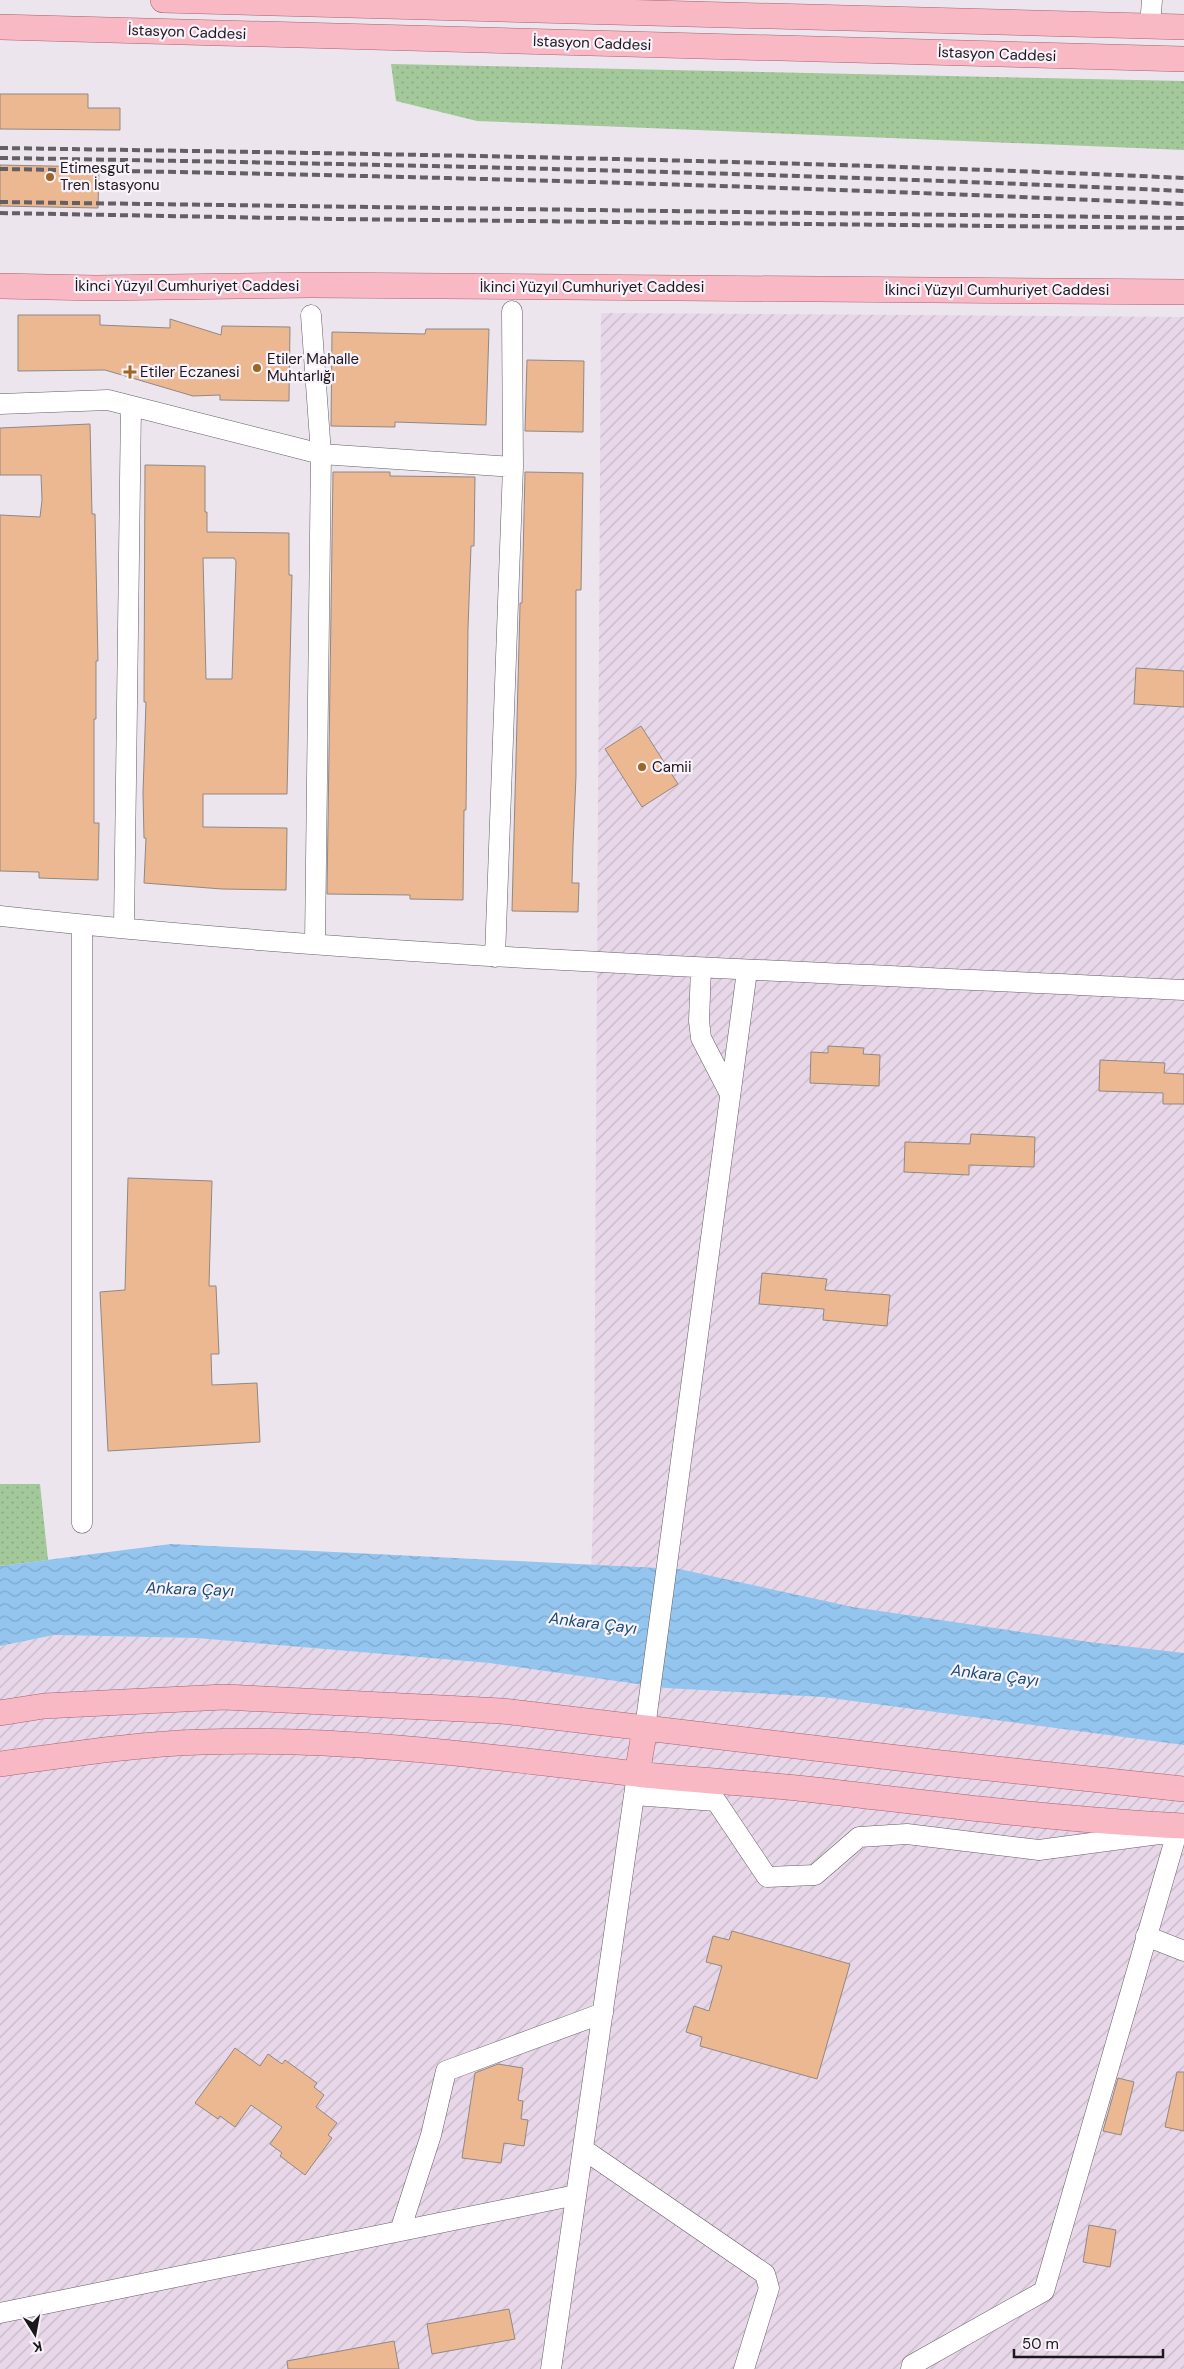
<svg xmlns="http://www.w3.org/2000/svg" width="1184" height="2369" font-family="'DM Sans',sans-serif">
	<style>
		.industrial { fill: url(#industrial-furrows) }
		.park { fill: url(#park-dots) }
		.water { fill: url(#water-waves) }
		.building { fill: #ecb892; stroke: #908882; fill-rule: evenodd }
		.lines { fill: none; stroke-linecap: round; stroke-linejoin: round }
		.minor-casing { stroke: #635d64; stroke-width: 21 }
		.major-casing { stroke: #a8616f; stroke-width: 26 }
		.minor { stroke: #fff; stroke-width: 20 }
		.major { stroke: #f8b8c4; stroke-width: 25 }
		.rail { stroke: #635f64; stroke-width: 4; stroke-dasharray: 8 4; stroke-linecap: butt }
		.poi-dot { fill: #9e6523; stroke: #f9f2fa; stroke-width: 2 }
		.labels { text-anchor: middle; dominant-baseline: central; stroke-width: 4.5; stroke-linejoin: round; paint-order: stroke }
		.street-label { font-size: 15px; fill: #1b181b; stroke: #f9f2fa }
		.poi-label { font-size: 15px; fill: #1b181b; stroke: #f9f2fa; text-anchor: start }
		.water-label { font-size: 16px; font-style: italic; fill: #144c74; stroke: #f9f2fa }
	</style>
	<defs>
		<pattern id="industrial-furrows" width="10" height="10" patternUnits="userSpaceOnUse" patternTransform="scale(1.25)"><rect width="10" height="10" fill="#e8d7e9"/><path d="M-1 1l2-2M0 10L10 0M9 11l2-2" fill="none" stroke="#c6b8c7"/></pattern>
		<pattern id="park-dots" width="8" height="8" patternUnits="userSpaceOnUse" patternTransform="scale(1.25)"><rect width="8" height="8" fill="#a3c89a"/><path d="M2 2h.1M6 6h.1" fill="none" stroke="#8cab84" stroke-width="1.8" stroke-linecap="round"/></pattern>
		<pattern id="water-waves" width="16" height="10" patternUnits="userSpaceOnUse" patternTransform="scale(1.25)"><rect width="16" height="10" fill="#93c5ef"/><path d="M0 5q4-4 8 0t8 0" fill="none" stroke="#7ea8cc"/></pattern>
	</defs>
	<rect width="100%" height="100%" fill="#ece5ed"/>
	<path class="industrial" d="M 601,313 L 1184,317 L 1184,2369 L 0,2369 L 0,1646 L 54,1635 L 196,1638 L 489,1663 L 588,1677 L 594,1479 Z"/>
	<path class="park" d="M 391,64 L 1184,81 L 1184,150 L 477,121 L 396,101 Z
		M 0,1484 L 40,1484 L 48,1560 L 0,1566 Z"/>
	<path class="water" d="M 171,1544 L 679,1569 L 853,1607 L 1089,1642 L 1184,1653 L 1184,1745 L 823,1697 L 666,1688 L 489,1663 L 196,1638 L 54,1635 L 0,1646 L 0,1566 Z"/>
	<path class="building" d="M 0,94 L 88,94 L 88,108 L 120,108 L 120,130 L 0,129 Z
		M 0,165 L 99,167 L 98,208 L 0,206 Z
		M 18,315 L 100,315 L 100,325 L 170,328 L 170,319 L 221,335 L 222,326 L 290,327 L 289,401 L 220,400 L 220,395 L 193,396 L 105,370 L 18,371 Z
		M 426,329 L 489,329 L 486,425 L 395,422 L 395,427 L 331,426 L 332,332 L 425,334 Z
		M 527,360 L 584,361 L 583,432 L 525,431 Z
		M 90,424 L 92,514 L 95,514 L 98,661 L 96,661 L 96,719 L 94,719 L 94,823 L 99,823 L 98,880 L 39,878 L 39,872 L 0,871 L 0,515 L 40,517 L 42,500 L 41,475 L 0,475 L 0,428 Z
		M 145,465 L 205,466 L 205,512 L 207,512 L 207,532 L 289,533 L 289,575 L 292,575 L 287,794 L 203,794 L 203,827 L 287,828 L 286,890 L 222,889 L 144,883 L 146,838 L 144,838 L 143,793 L 146,702 L 144,702 ZM 203,558 L 234,558 L 236,561 L 232,679 L 206,679 Z
		M 333,472 L 390,472 L 390,476 L 475,477 L 474,546 L 471,546 L 468,628 L 466,810 L 464,810 L 463,900 L 410,899 L 410,895 L 327,894 Z
		M 525,472 L 583,473 L 581,590 L 576,590 L 576,776 L 573,845 L 572,883 L 579,883 L 578,912 L 512,911 L 520,606 L 520,603 L 522,603 Z
		M 1136,668 L 1184,671 L 1184,707 L 1134,704 Z
		M 641,726 L 678,784 L 642,807 L 605,749 Z
		M 828,1046 L 864,1048 L 863,1054 L 880,1055 L 879,1086 L 810,1083 L 811,1052 L 828,1053 Z
		M 1100,1060 L 1165,1063 L 1164,1073 L 1184,1074 L 1184,1104 L 1163,1104 L 1163,1093 L 1099,1091 Z
		M 971,1134 L 1035,1137 L 1034,1167 L 969,1165 L 969,1175 L 904,1172 L 905,1142 L 970,1144 Z
		M 128,1178 L 212,1181 L 209,1286 L 216,1286 L 219,1354 L 211,1354 L 212,1385 L 257,1383 L 260,1442 L 108,1451 L 100,1292 L 125,1290 Z
		M 762,1273 L 827,1279 L 825,1290 L 890,1295 L 887,1326 L 823,1320 L 824,1309 L 759,1304 Z
		M 732,1931 L 850,1964 L 817,2079 L 700,2046 L 702,2037 L 686,2032 L 694,2006 L 709,2011 L 722,1966 L 706,1962 L 713,1936 L 729,1940 Z
		M 235,2048 L 260,2066 L 268,2054 L 282,2064 L 285,2060 L 317,2083 L 314,2087 L 324,2095 L 316,2107 L 337,2123 L 328,2135 L 332,2138 L 305,2175 L 280,2156 L 282,2153 L 270,2144 L 282,2127 L 251,2105 L 235,2127 L 220,2116 L 218,2119 L 195,2103 Z
		M 498,2064 L 523,2068 L 518,2100 L 523,2101 L 521,2119 L 528,2120 L 524,2146 L 504,2143 L 501,2163 L 462,2158 L 475,2073 Z
		M 1177,2072 L 1184,2072 L 1184,2131 L 1165,2127 Z
		M 1118,2078 L 1134,2082 L 1121,2135 L 1103,2131 Z
		M 1089,2225 L 1116,2230 L 1110,2267 L 1083,2262 Z
		M 509,2309 L 515,2339 L 432,2354 L 427,2324 Z
		M 394,2341 L 399,2369 L 288,2369 L 287,2361 Z"/>
	<g class="lines">
		<defs>
			<path id="minor" d="M 1150,26 L 1152,0
				M 311,315 L 321,454 L 315,943
				M 0,404 L 108,400 L 321,454 L 513,467
				M 0,916 C 393,959 789,970 1184,990
				M 124,928 L 131,406
				M 495,957 L 513,467 L 512,311
				M 701,968 L 699,1021 L 701,1038 L 730,1094
				M 82,1523 L 82,925
				M 645,1728 L 747,971
				M 634,1795 L 716,1801 L 767,1877 L 815,1875 L 859,1837 L 907,1834 L 1039,1850 L 1159,1834 L 1168,1835
				M 1146,1936 L 1184,1951
				M 583,2149 L 765,2274 L 769,2288 L 744,2369
				M 400,2231 L 431,2135 L 446,2071 L 603,2013
				M 0,2313 L 576,2195
				M 551,2369 L 636,1782
				M 911,2369 L 912,2365 L 1044,2291 L 1176,1836"/>
			<path id="major" d="M 163,0 L 1184,27
				M 0,27 L 1184,59
				M 0,286 L 96,288 L 311,285 L 1184,292
				M 0,1713 L 44,1706 L 224,1697 L 502,1711 L 932,1762 L 1184,1789
				M 0,1764 C 67,1755 135,1744 202,1742 C 347,1737 493,1757 637,1774 C 696,1781 756,1783 815,1790 C 938,1804 1060,1820 1184,1826
				M 637,1774 L 645,1728"/>
		</defs>
		<use href="#minor" class="minor-casing"/>
		<use href="#major" class="major-casing"/>
		<use href="#minor" class="minor"/>
		<use href="#major" class="major"/>
		<path class="rail" d="M 0,148 C 395,154 790,160 1184,178
			M 0,158 C 395,164 790,173 1184,191
			M 0,169 C 395,175 789,186 1184,204
			M 0,202 L 1184,218
			M 0,213 L 336,219 L 1184,228"/>
	</g>
	<g class="poi-dot">
		<circle cx="50" cy="177" r="5"/>
		<circle cx="257" cy="368" r="5"/>
		<path d="M127.5 364.5h5v5h5v5h-5v5h-5v-5h-5v-5h5z"/>
		<circle cx="642" cy="767" r="5"/>
	</g>
	<g class="labels">
		<g class="street-label">
			<text transform="translate(187 32) rotate(2)">İstasyon Caddesi</text>
			<text transform="translate(592 43) rotate(2)">İstasyon Caddesi</text>
			<text transform="translate(997 54) rotate(2)">İstasyon Caddesi</text>
			<text x="187" y="286">İkinci Yüzyıl Cumhuriyet Caddesi</text>
			<text x="592" y="287">İkinci Yüzyıl Cumhuriyet Caddesi</text>
			<text x="997" y="290">İkinci Yüzyıl Cumhuriyet Caddesi</text>
		</g>
		<g class="poi-label">
			<text x="60" y="168">Etimesgut<tspan x="60" dy="17">Tren İstasyonu</tspan></text>
			<text x="267" y="359">Etiler Mahalle<tspan x="267" dy="17">Muhtarlığı</tspan></text>
			<text x="140" y="372">Etiler Eczanesi</text>
			<text x="652" y="767">Camii</text>
		</g>
		<g class="water-label">
			<text transform="translate(190 1589) rotate(2)">Ankara Çayı</text>
			<text transform="translate(593 1623) rotate(7)">Ankara Çayı</text>
			<text transform="translate(995 1675) rotate(7)">Ankara Çayı</text>
		</g>
	</g>
	<g transform="translate(35 2334) rotate(169)" stroke="#f9f2fa" stroke-width="4" paint-order="stroke">
	<path d="M0-4L9 19L0 12L-9 19Z" fill="#1b181b"/>
	<text y="-8" font-size="14" font-weight="bold" text-anchor="middle" fill="#1b181b">K</text>
	</g>
	<path d="M1014 2349v8h149v-8" fill="none" stroke="#1b181b" stroke-width="2.5"/>
	<text x="1022" y="2349" font-size="15" fill="#1b181b" stroke="#f9f2fa" stroke-width="4" paint-order="stroke">50 m</text>
</svg>
